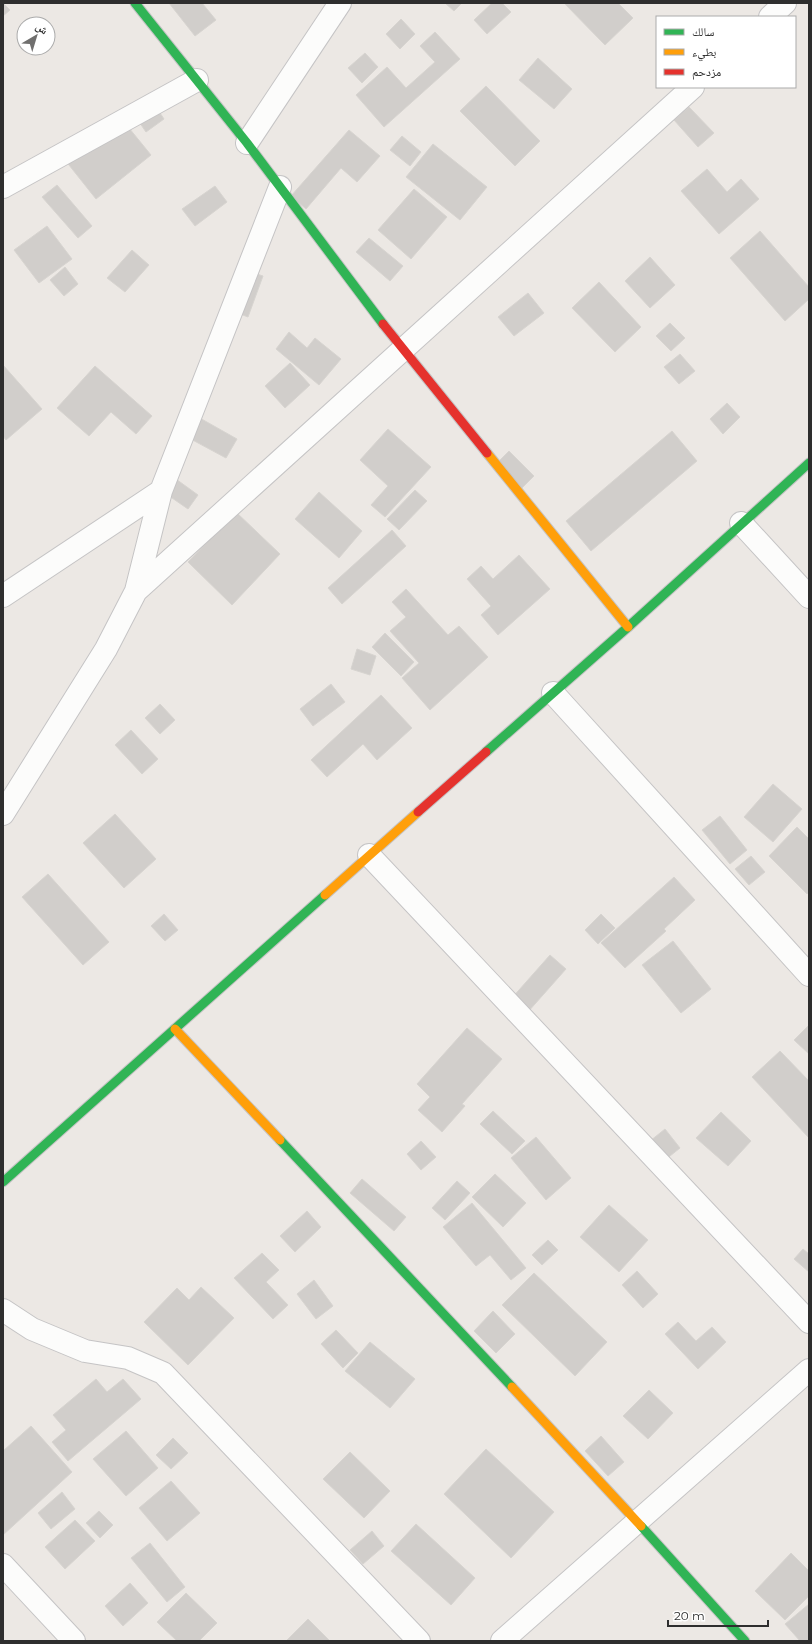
<svg xmlns="http://www.w3.org/2000/svg" width="812" height="1644" font-family="Montserrat,'Noto Naskh Arabic',sans-serif">
	<style>
		.building { fill: #d1cecb; stroke: #d7d4d0 }
		.lines { fill: none; stroke-linecap: round; stroke-linejoin: round }
		.street-casing { stroke: #c5c4c5; stroke-width: 24 }
		.fast-casing { stroke: #c5c4c5; stroke-width: 11 }
		.slow-casing { stroke: #c5c4c5; stroke-width: 11 }
		.jam-casing { stroke: #c5c4c5; stroke-width: 11 }
		.street { stroke: #fcfcfb; stroke-width: 22 }
		.fast { stroke: #30b455; stroke-width: 9 }
		.slow { stroke: #ff9f0a; stroke-width: 9 }
		.jam { stroke: #e5322d; stroke-width: 9 }
	</style>
	<rect width="100%" height="100%" fill="#ece8e4"/>
	<path class="building" d="M 3,3 L 10,10 L 3,16 Z
		M 169,3 L 202,3 L 216,20 L 195,36 Z
		M 445,3 L 462,3 L 454,11 Z
		M 492,3 L 502,3 L 511,12 L 487,34 L 474,20 Z
		M 564,3 L 618,3 L 633,18 L 605,45 Z
		M 401,19 L 415,34 L 400,49 L 386,34 Z
		M 435,32 L 460,59 L 384,127 L 356,95 L 387,67 L 406,88 L 435,62 L 420,46 Z
		M 365,53 L 378,67 L 362,83 L 348,68 Z
		M 538,58 L 572,89 L 554,109 L 519,80 Z
		M 486,86 L 540,141 L 515,166 L 460,111 Z
		M 154,104 L 164,119 L 146,132 L 135,116 Z
		M 689,107 L 714,133 L 698,147 L 674,120 Z
		M 120,117 L 151,155 L 96,199 L 65,160 Z
		M 349,130 L 380,156 L 357,182 L 341,168 L 306,209 L 291,196 Z
		M 402,136 L 421,152 L 410,166 L 390,150 Z
		M 433,144 L 487,187 L 460,220 L 406,177 Z
		M 707,169 L 727,192 L 741,179 L 759,199 L 719,234 L 681,191 Z
		M 57,185 L 92,226 L 78,238 L 42,197 Z
		M 215,186 L 227,202 L 195,226 L 182,209 Z
		M 414,189 L 447,217 L 411,259 L 378,230 Z
		M 47,226 L 72,259 L 39,283 L 14,250 Z
		M 760,231 L 809,287 L 809,299 L 785,321 L 730,258 Z
		M 369,238 L 403,266 L 390,281 L 356,252 Z
		M 132,250 L 149,265 L 125,292 L 107,278 Z
		M 650,257 L 675,285 L 650,308 L 625,281 Z
		M 65,267 L 78,284 L 64,296 L 50,280 Z
		M 245,270 L 263,276 L 248,317 L 230,310 Z
		M 599,282 L 641,327 L 615,352 L 572,308 Z
		M 528,293 L 544,313 L 514,336 L 498,317 Z
		M 670,323 L 685,338 L 671,351 L 656,336 Z
		M 289,332 L 307,348 L 315,338 L 341,359 L 319,385 L 276,349 Z
		M 680,354 L 695,371 L 679,384 L 664,367 Z
		M 290,363 L 310,385 L 285,408 L 265,386 Z
		M 3,365 L 42,409 L 6,440 L 3,436 Z
		M 95,366 L 152,416 L 136,434 L 111,412 L 89,436 L 57,408 Z
		M 727,403 L 740,417 L 723,434 L 710,419 Z
		M 198,417 L 237,439 L 226,458 L 187,437 Z
		M 388,429 L 431,467 L 385,517 L 371,505 L 388,486 L 360,460 Z
		M 672,431 L 697,461 L 591,551 L 566,521 Z
		M 509,451 L 534,476 L 519,491 L 494,466 Z
		M 169,474 L 198,495 L 188,509 L 159,489 Z
		M 415,490 L 427,501 L 399,530 L 387,519 Z
		M 319,492 L 362,531 L 339,558 L 295,519 Z
		M 236,512 L 280,554 L 232,605 L 188,562 Z
		M 392,530 L 406,546 L 342,604 L 328,588 Z
		M 519,555 L 550,589 L 498,635 L 481,615 L 491,606 L 467,579 L 481,566 L 493,579 Z
		M 406,589 L 448,635 L 459,626 L 488,657 L 430,710 L 402,678 L 419,663 L 390,631 L 406,617 L 392,602 Z
		M 385,633 L 414,662 L 401,676 L 372,647 Z
		M 357,649 L 376,656 L 370,675 L 351,669 Z
		M 331,684 L 345,702 L 313,726 L 300,709 Z
		M 381,695 L 412,728 L 377,760 L 363,744 L 327,777 L 311,760 Z
		M 160,704 L 175,720 L 160,734 L 145,718 Z
		M 131,730 L 158,759 L 142,774 L 115,745 Z
		M 773,784 L 802,809 L 773,842 L 744,817 Z
		M 115,814 L 156,859 L 124,888 L 83,843 Z
		M 720,816 L 747,850 L 730,864 L 702,830 Z
		M 797,827 L 809,839 L 809,892 L 807,894 L 769,856 Z
		M 751,856 L 765,872 L 749,885 L 735,869 Z
		M 48,874 L 109,942 L 83,965 L 22,897 Z
		M 674,877 L 695,900 L 664,929 L 666,931 L 625,968 L 601,943 Z
		M 164,914 L 178,930 L 165,941 L 151,926 Z
		M 601,914 L 615,928 L 598,944 L 585,930 Z
		M 673,941 L 711,989 L 681,1013 L 642,965 Z
		M 550,955 L 566,969 L 527,1013 L 511,999 Z
		M 809,1025 L 809,1054 L 794,1040 Z
		M 467,1028 L 502,1059 L 462,1104 L 465,1106 L 442,1132 L 418,1110 L 430,1097 L 417,1084 Z
		M 780,1051 L 809,1081 L 809,1138 L 752,1077 Z
		M 493,1111 L 525,1141 L 512,1154 L 480,1124 Z
		M 721,1112 L 751,1141 L 728,1166 L 696,1138 Z
		M 665,1129 L 680,1148 L 665,1160 L 650,1141 Z
		M 536,1137 L 571,1178 L 546,1200 L 511,1158 Z
		M 421,1141 L 436,1157 L 421,1170 L 407,1154 Z
		M 495,1174 L 526,1203 L 503,1227 L 472,1197 Z
		M 362,1179 L 406,1217 L 394,1231 L 350,1193 Z
		M 457,1181 L 470,1193 L 445,1220 L 432,1208 Z
		M 472,1203 L 526,1268 L 511,1280 L 490,1255 L 476,1266 L 443,1227 Z
		M 609,1205 L 648,1240 L 619,1272 L 580,1237 Z
		M 307,1211 L 321,1227 L 295,1252 L 280,1236 Z
		M 548,1240 L 558,1250 L 542,1265 L 532,1255 Z
		M 803,1249 L 809,1254 L 809,1272 L 794,1259 Z
		M 262,1253 L 279,1270 L 266,1282 L 288,1305 L 273,1319 L 234,1278 Z
		M 637,1271 L 658,1294 L 643,1308 L 622,1285 Z
		M 534,1273 L 607,1342 L 575,1376 L 502,1305 Z
		M 314,1280 L 333,1306 L 316,1319 L 297,1294 Z
		M 201,1287 L 234,1318 L 188,1365 L 144,1322 L 177,1288 L 189,1300 Z
		M 493,1311 L 515,1334 L 496,1353 L 474,1331 Z
		M 678,1322 L 696,1341 L 712,1327 L 726,1342 L 698,1369 L 665,1334 Z
		M 336,1330 L 358,1353 L 343,1368 L 321,1344 Z
		M 370,1342 L 415,1379 L 390,1408 L 345,1371 Z
		M 96,1379 L 107,1392 L 123,1379 L 141,1399 L 68,1461 L 52,1442 L 66,1430 L 53,1415 Z
		M 649,1390 L 673,1413 L 648,1439 L 623,1416 Z
		M 31,1426 L 72,1472 L 3,1535 L 3,1451 Z
		M 126,1431 L 158,1468 L 126,1496 L 93,1459 Z
		M 601,1436 L 624,1462 L 608,1476 L 585,1451 Z
		M 173,1438 L 188,1453 L 171,1469 L 156,1455 Z
		M 486,1449 L 554,1512 L 511,1558 L 444,1494 Z
		M 350,1452 L 390,1491 L 364,1518 L 323,1479 Z
		M 171,1481 L 200,1513 L 167,1541 L 139,1508 Z
		M 62,1492 L 75,1509 L 51,1529 L 38,1513 Z
		M 99,1511 L 113,1525 L 100,1538 L 86,1523 Z
		M 75,1520 L 95,1541 L 65,1569 L 45,1547 Z
		M 416,1524 L 475,1578 L 451,1605 L 391,1551 Z
		M 372,1531 L 384,1546 L 363,1564 L 350,1550 Z
		M 150,1543 L 185,1587 L 167,1602 L 131,1558 Z
		M 791,1553 L 809,1571 L 809,1596 L 785,1620 L 755,1591 Z
		M 130,1583 L 148,1603 L 123,1626 L 105,1606 Z
		M 186,1593 L 217,1623 L 199,1641 L 177,1641 L 157,1622 Z
		M 809,1604 L 809,1641 L 800,1641 L 785,1624 Z
		M 308,1619 L 330,1641 L 286,1641 Z"/>
	<g class="lines">
		<defs>
			<path id="street" d="M 770,17 L 785,3
				M 247,143 L 340,3
				M 3,187 L 197,80
				M 741,523 L 809,597
				M 136,591 L 693,87
				M 3,596 L 161,491
				M 553,693 L 809,975
				M 3,814 L 106,649 L 136,591 L 161,491 L 280,187
				M 369,855 L 809,1322
				M 3,1310 L 32,1329 L 85,1351 L 128,1358 L 163,1373 L 419,1641
				M 3,1565 L 74,1641
				M 502,1641 L 809,1370"/>
			<path id="fast" d="M 135,3 L 247,143 L 383,324
				M 486,752 L 628,627 L 809,463
				M 280,1140 L 512,1387
				M 3,1182 L 325,895
				M 641,1526 L 745,1641"/>
			<path id="slow" d="M 487,453 L 628,627
				M 325,895 L 418,812
				M 175,1029 L 280,1140
				M 512,1387 L 641,1526"/>
			<path id="jam" d="M 383,324 L 487,453
				M 418,812 L 486,752"/>
		</defs>
		<use href="#street" class="street-casing"/>
		<use href="#fast" class="fast-casing"/>
		<use href="#slow" class="slow-casing"/>
		<use href="#jam" class="jam-casing"/>
		<use href="#street" class="street"/>
		<use href="#fast" class="fast"/>
		<use href="#slow" class="slow"/>
		<use href="#jam" class="jam"/>
	</g>
	<rect width="812" height="1644" fill="none" stroke="#2e2e2e" stroke-width="8"/>
	<rect x="656" y="16" width="140" height="72" fill="#ffffff" stroke="#ababab"/>
	<rect x="664" y="29" width="20" height="6" fill="#30b455" stroke="#ababab"/>
	<text x="692" y="36" font-size="12" fill="#2e2e2e">سالك</text>
	<rect x="664" y="49" width="20" height="6" fill="#ff9f0a" stroke="#ababab"/>
	<text x="692" y="56" font-size="12" fill="#2e2e2e">بطيء</text>
	<rect x="664" y="69" width="20" height="6" fill="#e5322d" stroke="#ababab"/>
	<text x="692" y="76" font-size="12" fill="#2e2e2e">مزدحم</text>
	<g transform="translate(36 36) rotate(38)"><circle r="19" fill="#ffffff" stroke="#ababab"/>
	<path d="M0-3L7 15L0 10L-7 15Z" fill="#706f6e"/>
	<text y="-6" font-size="11" font-weight="bold" text-anchor="middle" fill="#2e2e2e">ش</text>
	</g>
	<path d="M668 1620v6h100v-6" fill="none" stroke="#2e2e2e" stroke-width="2"/>
	<text x="674" y="1620" font-size="12" fill="#2e2e2e" stroke="#ffffff" stroke-width="3" paint-order="stroke">20 m</text>
</svg>
